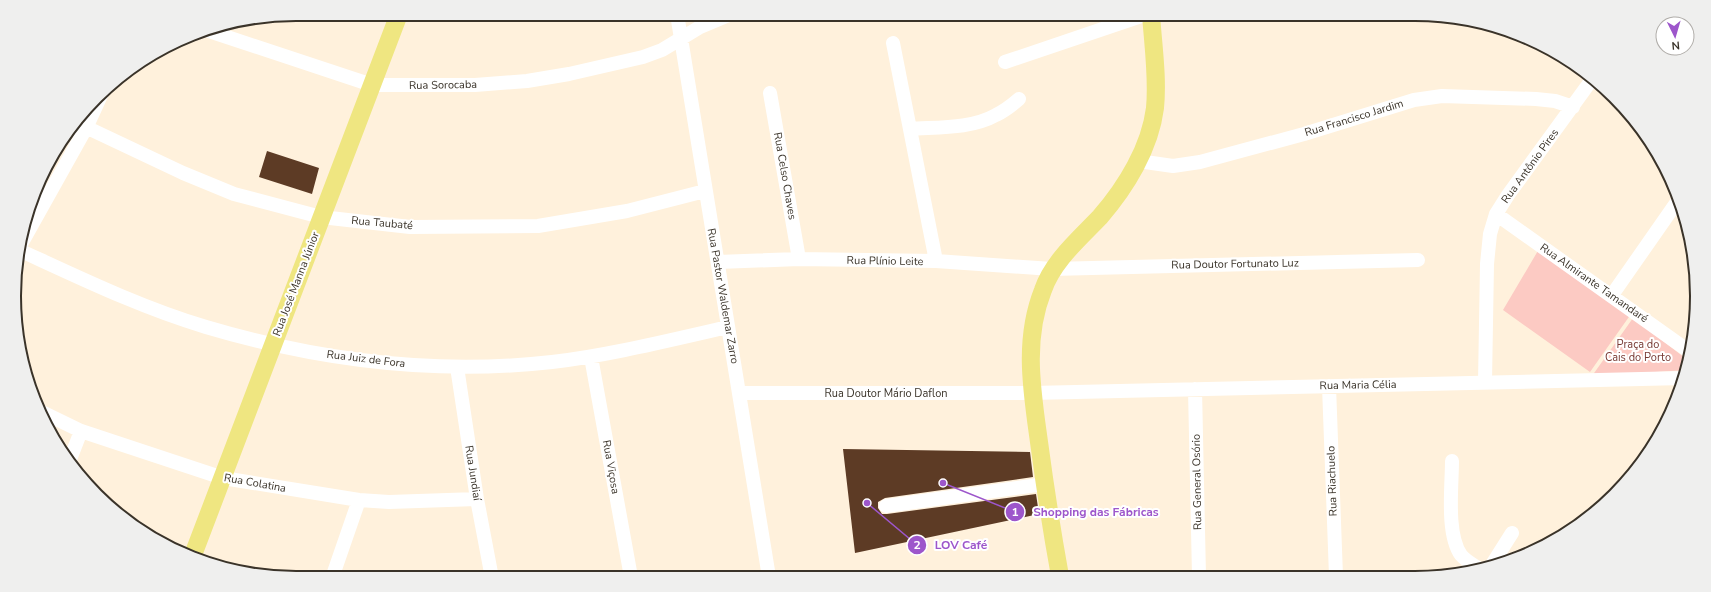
<svg xmlns="http://www.w3.org/2000/svg" width="1711" height="592" font-family="'Nunito Sans',sans-serif">
	<style>
		.green { fill: #fccac3 }
		.building { fill: #5d3b25 }
		.lines { fill: none; stroke-linecap: round; stroke-linejoin: round }
		.minor { stroke: #fff; stroke-width: 14 }
		.major { stroke: #efe681; stroke-width: 18 }
		.labels { text-anchor: middle; dominant-baseline: central; stroke-width: 4; stroke-linejoin: round; paint-order: stroke }
		.street-label { font-size: 11px; fill: #3a3329; stroke: #fff }
		.park-label { font-size: 11px; fill: #773933; stroke: #fff }
		.rim { fill: none; stroke: #3a3329; stroke-width: 2 }
		.leader { fill: none; stroke: #9d56cb; stroke-width: 1.5 }
		.callout-dot { fill: #9d56cb; stroke: #fff; stroke-width: 1.5 }
		.mark-label { font-size: 12px; text-anchor: middle; font-weight: bold; fill: #fff }
		.callout-label { font-size: 12px; text-anchor: middle; font-weight: bold; fill: #9d56cb; stroke: #fff; stroke-width: 4; stroke-linejoin: round; paint-order: stroke }
	</style>
	<rect width="100%" height="100%" fill="#fff1dc"/>
	<path class="green" d="M 1539,249 L 1631,314 L 1590,372 L 1503,310 Z
		M 1633,318 L 1689,361 L 1687,370 L 1592,376 Z"/>
	<path class="building" d="M 267,151 L 319,168 L 312,194 L 259,177 Z
		M 843,449 L 1030,452 L 1033,477 L 885,498 L 878,502 L 878,508 L 882,514 L 887,514 L 1036,494 L 1039,514 L 855,553 Z"/>
	<g class="lines">
		<path class="minor" d="M 677,14 L 769,577
			M 206,30 L 372,85 L 475,85 L 527,81 L 569,74 L 643,57 L 662,50 L 700,27 L 731,14
			M 893,43 L 936,261
			M 1005,62 L 1147,14
			M 770,93 L 799,259
			M 75,122 L 183,173 L 234,194 L 321,217 L 410,227 L 538,226 L 627,211 L 705,191
			M 910,129 C 938,127 971,129 996,115 C 1004,111 1012,105 1019,99
			M 1138,161 L 1173,166 L 1200,162 L 1304,134 L 1414,100 L 1442,96 L 1536,99 L 1555,101 L 1573,107
			M 1496,214 L 1690,352
			M 20,246 L 86,128 L 103,91
			M 19,250 C 80,278 142,308 206,327 C 317,360 436,375 552,362 C 611,355 670,340 728,327
			M 718,262 L 799,259 L 936,261 L 1052,269 L 1418,260
			M 1612,295 L 1679,199
			M 591,357 L 631,577
			M 457,367 L 477,499 L 492,578
			M 1485,382 L 1487,264 L 1490,234 L 1496,214 L 1508,195 L 1593,78
			M 1329,386 L 1336,576
			M 1195,389 L 1199,576
			M 739,393 L 1032,393 L 1684,378
			M 44,413 L 81,431 L 223,478 L 359,500 L 389,502 L 477,499
			M 1452,461 C 1452,486 1446,534 1461,555 C 1465,560 1472,564 1478,568
			M 69,462 L 81,431
			M 886,506 L 1045,484
			M 1493,563 L 1512,533
			M 332,578 L 359,500"/>
		<path class="major" d="M 193,555 L 399,14
			M 1060,576 C 1052,532 1045,487 1039,442 C 1032,391 1023,340 1043,290 C 1053,261 1079,239 1100,217 C 1126,187 1150,148 1155,108 C 1158,77 1153,45 1151,14"/>
	</g>
	<g class="labels">
		<g class="street-label">
			<text transform="translate(443 85) rotate(-1)">Rua Sorocaba</text>
			<text transform="translate(1354 118) rotate(-17)">Rua Francisco Jardim</text>
			<text transform="translate(1530 166) rotate(-54)">Rua Antônio Pires</text>
			<text transform="translate(785 176) rotate(80)">Rua Celso Chaves</text>
			<text transform="translate(382 223) rotate(5)">Rua Taubaté</text>
			<text transform="translate(885 261) rotate(1)">Rua Plínio Leite</text>
			<text transform="translate(1235 264) rotate(-1)">Rua Doutor Fortunato Luz</text>
			<text transform="translate(1594 283) rotate(35)">Rua Almirante Tamandaré</text>
			<text transform="translate(296 284) rotate(-69)">Rua José Manna Júnior</text>
			<text transform="translate(723 296) rotate(80)">Rua Pastor Waldemar Zarro</text>
			<text transform="translate(366 359) rotate(7)">Rua Juiz de Fora</text>
			<text transform="translate(1358 385) rotate(-1)">Rua Maria Célia</text>
			<text x="886" y="393">Rua Doutor Mário Daflon</text>
			<text transform="translate(611 467) rotate(80)">Rua Viçosa</text>
			<text transform="translate(473 473) rotate(81)">Rua Jundiaí</text>
			<text transform="translate(1332 481) rotate(-92)">Rua Riachuelo</text>
			<text transform="translate(1197 482) rotate(-91)">Rua General Osório</text>
			<text transform="translate(255 483) rotate(10)">Rua Colatina</text>
		</g>
		<g class="park-label">
			<text x="1638" y="344">Praça do<tspan x="1638" dy="13">Cais do Porto</tspan></text>
		</g>
	</g>
	<path d="M0 0H1711V592H0ZM296 21H1415A275 275 0 0 1 1690 296V296A275 275 0 0 1 1415 571H296A275 275 0 0 1 21 296V296A275 275 0 0 1 296 21Z" fill="#efefee" fill-rule="evenodd"/>
	<path class="rim" d="M296 21H1415A275 275 0 0 1 1690 296V296A275 275 0 0 1 1415 571H296A275 275 0 0 1 21 296V296A275 275 0 0 1 296 21Z"/>
	<path class="leader" d="M943 483L1015 512M867 503L917 545"/>
	<g class="callout-dot">
		<circle cx="943" cy="483" r="4"/>
		<circle cx="867" cy="503" r="4"/>
		<circle cx="1015" cy="512" r="10"/>
		<circle cx="917" cy="545" r="10"/>
	</g>
	<g class="mark-label">
		<text x="1015" y="516">1</text>
		<text x="917" y="549">2</text>
	</g>
	<g class="callout-label">
		<text x="1096" y="516">Shopping das Fábricas</text>
		<text x="961" y="549">LOV Café</text>
	</g>
	<g transform="translate(1675 36) rotate(175)"><circle r="19" fill="#ffffff" stroke="#b0ada9"/>
	<path d="M0-3L7 15L0 10L-7 15Z" fill="#9d56cb"/>
	<text y="-6" font-size="11" font-weight="bold" text-anchor="middle" fill="#3a3329">N</text>
	</g>
</svg>
